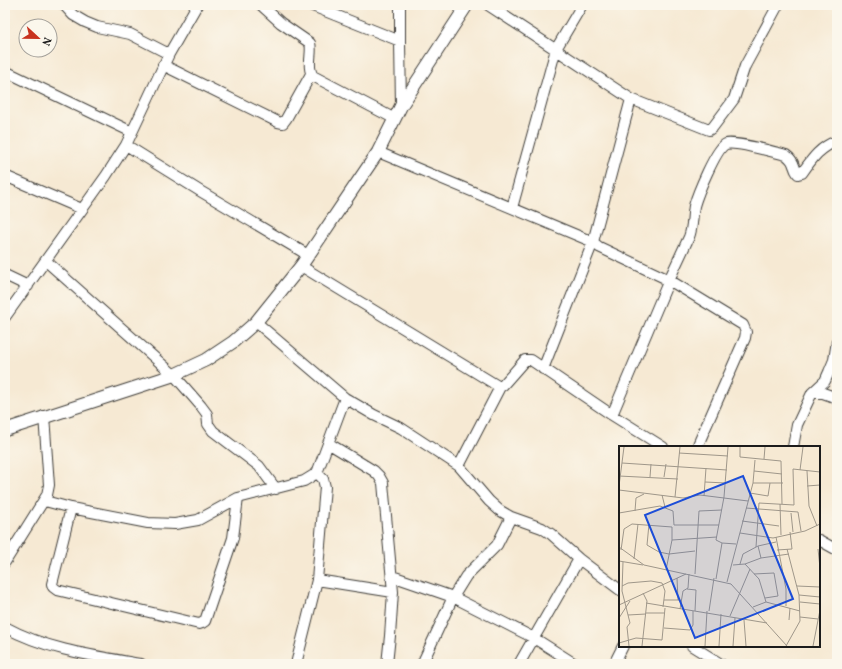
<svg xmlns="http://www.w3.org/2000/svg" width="842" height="669" font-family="Vollkorn,serif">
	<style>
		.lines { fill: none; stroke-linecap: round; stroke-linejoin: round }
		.minor-casing { stroke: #3d3b37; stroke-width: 12 }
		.tertiary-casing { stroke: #3d3b37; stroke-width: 14 }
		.minor { stroke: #fff; stroke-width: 10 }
		.tertiary { stroke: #fff; stroke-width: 12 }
		.inset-road { fill: none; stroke: #9f978a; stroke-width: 1 }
		.view { fill: #1d4ed8; fill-opacity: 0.15; stroke: #1d4ed8; stroke-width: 2 }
		.inset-edge { fill: none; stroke: #1c1c1c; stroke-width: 2 }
	</style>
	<rect width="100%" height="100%" fill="#fbf7ec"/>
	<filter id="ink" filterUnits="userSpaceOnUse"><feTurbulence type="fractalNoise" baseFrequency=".025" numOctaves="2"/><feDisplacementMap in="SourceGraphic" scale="8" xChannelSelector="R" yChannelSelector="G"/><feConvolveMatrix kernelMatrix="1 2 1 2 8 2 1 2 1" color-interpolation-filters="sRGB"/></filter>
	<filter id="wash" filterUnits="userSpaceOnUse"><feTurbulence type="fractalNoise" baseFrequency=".012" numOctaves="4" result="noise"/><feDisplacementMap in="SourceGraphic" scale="16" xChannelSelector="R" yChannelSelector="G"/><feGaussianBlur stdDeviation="0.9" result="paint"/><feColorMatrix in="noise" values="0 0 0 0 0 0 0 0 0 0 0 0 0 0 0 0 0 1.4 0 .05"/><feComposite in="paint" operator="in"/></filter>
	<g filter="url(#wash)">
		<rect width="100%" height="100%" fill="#f6e9d3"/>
	</g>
	<g filter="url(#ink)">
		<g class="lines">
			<defs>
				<path id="minor" d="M 64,5 L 73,15 L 85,22 L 97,27 L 130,34 L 169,54
					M 261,5 L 281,23 L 310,43 C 313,53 306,67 313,76 L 395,119
					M 310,5 L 400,41
					M 400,5 L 400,41 L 401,106
					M 488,5 L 631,99 L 709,130 L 713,127 L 734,99 L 745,66 L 778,5
					M 163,65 L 278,122 L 283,123 L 286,119 L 311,74
					M 5,71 L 132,132
					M 126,145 L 200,191 L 308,255
					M 378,152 L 593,242 L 599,247 L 669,280 L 743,325 L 746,332 L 745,338 L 697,447
					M 5,176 L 82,209
					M 512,208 L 556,49 L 582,5
					M 46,261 L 174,375 L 201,406 L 207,414 L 208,424 L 213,431 L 259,466 L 276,489
					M 301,266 L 498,386 L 500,387 L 503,385 L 525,360 L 531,360 L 612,415 L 663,447
					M 5,275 L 28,286
					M 5,317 L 106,176 L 126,145 L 169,54 L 197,5
					M 256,322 L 345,398 L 374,415 L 401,428 L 459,466 L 489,501 L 499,510 L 511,517 L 542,528 L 551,534 L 579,559 L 620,590
					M 543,369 L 593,242 L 631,99
					M 812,393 L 823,393 L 837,398
					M 612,415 L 669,280 L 689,237 C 693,227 692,217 694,206 C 697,195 716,148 726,144 C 735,141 774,152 786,155 C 796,162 792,166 798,174 L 802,173 C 812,159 820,147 837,141
					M 328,443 L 374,471 L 379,476 L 383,483 L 393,592 L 390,636 L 387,664
					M 793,447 L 797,425 L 812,393 L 825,381 L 829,372 L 834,360 L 837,341
					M 459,466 L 500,387
					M 45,501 L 71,508 L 148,523 L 175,524 L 198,520 L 238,498 L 304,481 L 317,473 L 345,398
					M 71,508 L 52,584 L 53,587 L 57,590 L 199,624 L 202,623 L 205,621 L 233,538 L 238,498
					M 819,540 L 837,550
					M 5,562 L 47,495 L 49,485 L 44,416
					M 392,576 L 453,597 L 534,638 L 575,664
					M 317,580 L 393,592
					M 5,627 C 47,650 94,656 141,664
					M 692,646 L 721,664
					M 296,664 L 317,580 L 325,487 L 323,479 L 317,473
					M 422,664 L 453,597 L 466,576 L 497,545 L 511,517
					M 519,664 L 579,559
					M 614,664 L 623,646"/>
				<path id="tertiary" d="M 5,430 L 174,375 L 206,360 L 233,342 L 256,322 L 301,266 L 378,152 L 401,106 L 467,5"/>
			</defs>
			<use href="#minor" class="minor-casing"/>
			<use href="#tertiary" class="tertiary-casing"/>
			<use href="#minor" class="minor"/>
			<use href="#tertiary" class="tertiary"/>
		</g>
	</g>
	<g transform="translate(619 446)">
		<rect width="201" height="201" fill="#f6e9d3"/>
		<path class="inset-road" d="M 121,1 L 121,11 L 162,15 L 163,58M 60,7 L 109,10M 145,13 L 146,1M 3,17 L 108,24M 181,24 L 184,1M 135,25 L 163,28M 188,25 L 190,60 L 198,80M 0,30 L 59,33M 31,31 L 32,18M 45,31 L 47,18M 86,36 L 107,37M 134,37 L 164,37M 0,40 L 5,1M 188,40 L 201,39M 0,44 L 64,52 L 81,49 L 129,55M 131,47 L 149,50 L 151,37M 43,49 L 46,61M 85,50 L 87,22M 56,51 L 61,1M 161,58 L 162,89M 127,62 L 179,66 L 182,85M 16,65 L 17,52 L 25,48M 0,67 L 41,60 L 54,65 L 55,79 L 100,79M 172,67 L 174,86M 123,75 L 160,80M 30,78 L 28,99 L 40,106 L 50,108 L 76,105M 121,87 L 154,92 L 186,85 L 201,78M 157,91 L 167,143 L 167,160M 53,94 L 98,91M 103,97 L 117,98M 139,100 L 142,112M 0,101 L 25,119 L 112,138 L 168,200M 137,101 L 140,57 L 175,59 L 174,23 L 201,26M 199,103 L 201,122M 2,104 L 5,83 L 13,78 L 53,81 L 53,94 L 47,124M 158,104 L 173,103 L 171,86M 15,113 L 19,78M 0,115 L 24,119M 4,116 L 3,145 L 11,177 L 8,181 L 10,200M 121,118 L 124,108 L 139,100 L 157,96M 126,118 L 142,112 L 170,108M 114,119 L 126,118 L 140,133 L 147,156M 76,128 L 80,65 L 103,64M 135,128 L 155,127 L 159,150 L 146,152M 58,132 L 59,154M 97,133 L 103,97 L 97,94 L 105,51 L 109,1M 108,136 L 134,37 L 136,14M 3,140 L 9,137 L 32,135 L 43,137 L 46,145 L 44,161M 178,140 L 201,141M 68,143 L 77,144 L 76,165M 180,149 L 201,151M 45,154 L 60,154M 181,156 L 201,158M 27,157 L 148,177M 0,159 L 67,128M 134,161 L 147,156 L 181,165M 61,163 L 64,145 L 69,142 L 70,128M 90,165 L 95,132M 27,167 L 45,167M 9,169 L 27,168M 111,170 L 131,123M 181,171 L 199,173M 0,172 L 11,155M 125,174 L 127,200M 170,174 L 171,162M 45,182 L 71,184 L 74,179 L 74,165M 0,197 L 17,192 L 43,194 L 46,162M 23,200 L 28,155 L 24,147M 86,200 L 88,165M 100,200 L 102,168M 114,200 L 116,172M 167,200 L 181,175 L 180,149 L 168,103M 194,200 L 201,164"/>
		<path class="view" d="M 124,30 L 174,153 L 76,192 L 26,69 Z"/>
		<rect width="201" height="201" class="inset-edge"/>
	</g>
	<rect width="842" height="669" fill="none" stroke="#fbf7ec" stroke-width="20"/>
	<g transform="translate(38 38) rotate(112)"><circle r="19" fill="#fbf7ec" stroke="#a29f99"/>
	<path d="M0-3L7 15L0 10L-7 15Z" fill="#c8321e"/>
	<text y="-6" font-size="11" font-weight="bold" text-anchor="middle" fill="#1c1c1c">N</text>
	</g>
</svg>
